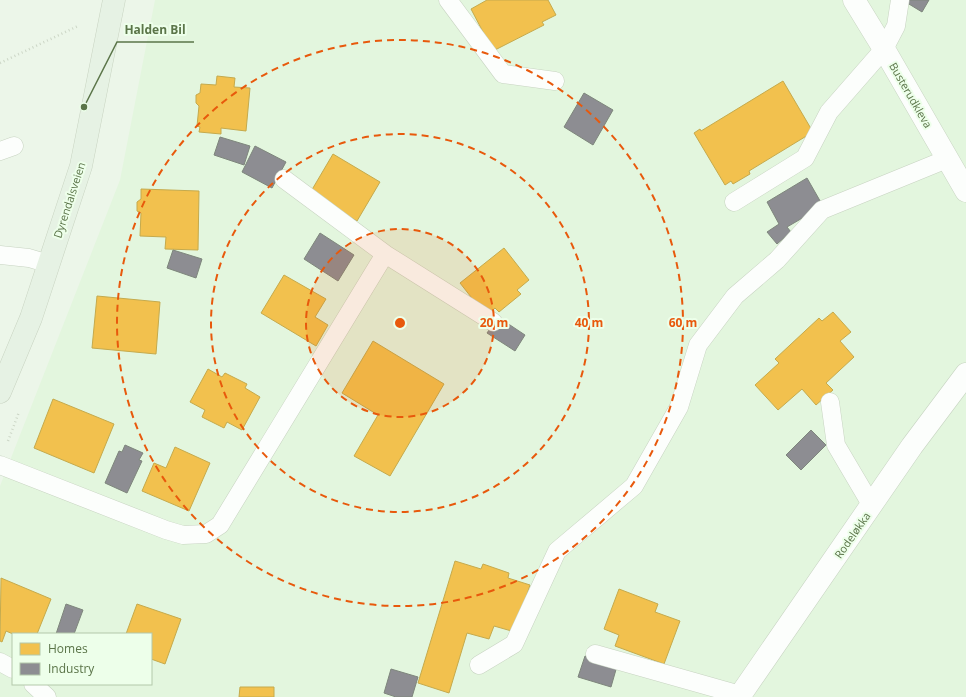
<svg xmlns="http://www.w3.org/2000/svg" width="966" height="697" font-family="'Open Sans',sans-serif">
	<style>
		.residential { fill: #e3f6de; fill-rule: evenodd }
		.homes { fill: #f2c14e; stroke: #c5aa4c }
		.industry { fill: #8d8d92; stroke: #7e867c }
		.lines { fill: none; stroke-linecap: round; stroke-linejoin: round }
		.lane-casing { stroke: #c7d3c1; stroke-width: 19 }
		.street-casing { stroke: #c7d3c1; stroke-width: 23 }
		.secondary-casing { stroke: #c8d5c2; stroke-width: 23 }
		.primary-casing { stroke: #c8d3c1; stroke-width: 23 }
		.path { stroke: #ccd6c6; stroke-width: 2.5; stroke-dasharray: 1 3; stroke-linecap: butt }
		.lane { stroke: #fcfefc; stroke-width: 18 }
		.street { stroke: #fcfefc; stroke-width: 22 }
		.secondary { stroke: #fcfefc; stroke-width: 22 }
		.primary { stroke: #e6f2e4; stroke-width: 22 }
		.ring { fill: none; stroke: #e8590c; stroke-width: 2; stroke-dasharray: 7 5 }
		.labels { text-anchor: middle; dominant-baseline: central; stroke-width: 4; stroke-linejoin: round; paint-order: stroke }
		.street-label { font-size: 11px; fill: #5b7549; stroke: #edffea }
		.centre { fill: #e8590c; stroke: #edffea; stroke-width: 2 }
		.ring-label { font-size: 12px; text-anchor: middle; font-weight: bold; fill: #e8590c; stroke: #edffea; stroke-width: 4; stroke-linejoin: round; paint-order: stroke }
		.leader { fill: none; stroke: #5b7549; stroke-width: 1.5 }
		.callout-dot { fill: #5b7549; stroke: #edffea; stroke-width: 1.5 }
		.callout-label { font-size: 12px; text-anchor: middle; font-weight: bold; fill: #5b7549; stroke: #edffea; stroke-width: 4; stroke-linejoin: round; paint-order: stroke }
	</style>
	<rect width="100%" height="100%" fill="#ecf6e9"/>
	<path class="residential" d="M 155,0 L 966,0 L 966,697 L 0,697 L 0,486 L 120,180 ZM 13,634 L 151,634 L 151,684 L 13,684 Z"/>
	<path class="homes" d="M 487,0 L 548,0 L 556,15 L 542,22 L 544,25 L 493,51 L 471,9 Z
		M 217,76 L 235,78 L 234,87 L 250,88 L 246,131 L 221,128 L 221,134 L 199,132 L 200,127 L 197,126 L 199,106 L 196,103 L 196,95 L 200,93 L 201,84 L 216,85 Z
		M 783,81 L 813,132 L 749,171 L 750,174 L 733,184 L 731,181 L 725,185 L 694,133 L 700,129 L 701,131 Z
		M 333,154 L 380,182 L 357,221 L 310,193 Z
		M 141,189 L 199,191 L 198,250 L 165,249 L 166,237 L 140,236 L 141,213 L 137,211 L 137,202 L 141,199 Z
		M 504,248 L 529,280 L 517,290 L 521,294 L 499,312 L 495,308 L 486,316 L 460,283 Z
		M 284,275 L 326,299 L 315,317 L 328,325 L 316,346 L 261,313 Z
		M 97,296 L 160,302 L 156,354 L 92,348 Z
		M 833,312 L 851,332 L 840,341 L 854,357 L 826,383 L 833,390 L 816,405 L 802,389 L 778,410 L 755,385 L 779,363 L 775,359 L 819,318 L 822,321 Z
		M 373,341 L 444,384 L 390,476 L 354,456 L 378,415 L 342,393 Z
		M 208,369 L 222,377 L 225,373 L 247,384 L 245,388 L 260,397 L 242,430 L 227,422 L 224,428 L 202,417 L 205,410 L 190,402 Z
		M 53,399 L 114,424 L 94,473 L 34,448 Z
		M 175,447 L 210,463 L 189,511 L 142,491 L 154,463 L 166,468 Z
		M 455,561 L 481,569 L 483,564 L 509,573 L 508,578 L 530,585 L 515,632 L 494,626 L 489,639 L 467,633 L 449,693 L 418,683 Z
		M 1,578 L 51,599 L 37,634 L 13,634 L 6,631 L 2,642 L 0,641 Z
		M 619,589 L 658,604 L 655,612 L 680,621 L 664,664 L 615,646 L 619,635 L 604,629 Z
		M 137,604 L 181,619 L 165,664 L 151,659 L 151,634 L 126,634 Z
		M 240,687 L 274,687 L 274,697 L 239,697 Z"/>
	<path class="industry" d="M 905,0 L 929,0 L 922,12 L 904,1 Z
		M 584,93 L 613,110 L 593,145 L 564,127 Z
		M 220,137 L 250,146 L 244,165 L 214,155 Z
		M 255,146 L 286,162 L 272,188 L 242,172 Z
		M 807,178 L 823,206 L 787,227 L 791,232 L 777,244 L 767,232 L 779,224 L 767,202 Z
		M 320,233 L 354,255 L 338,281 L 304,259 Z
		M 173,250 L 202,259 L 196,278 L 167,268 Z
		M 498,317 L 525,335 L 515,351 L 487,333 Z
		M 811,430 L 826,445 L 801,470 L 786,455 Z
		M 125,445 L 143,453 L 139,460 L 142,461 L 127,493 L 105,483 L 119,451 L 122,452 Z
		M 66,604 L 83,610 L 74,634 L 56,634 Z
		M 585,656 L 617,666 L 611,687 L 578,677 Z
		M 391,669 L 418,677 L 412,697 L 396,697 L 384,693 Z"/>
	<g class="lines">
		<defs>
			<path id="lane" d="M 448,0 L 503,74 L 555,81
				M 0,151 L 14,146
				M 284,179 L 385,254
				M 734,202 L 805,158 L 829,112 L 884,49 L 896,26 L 900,0
				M 0,255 L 29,258 L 49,264
				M 830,402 L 836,445 L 872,506
				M 0,465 L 166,530 L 183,535 L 206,534 L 220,525 L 385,254 L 493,322
				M 595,654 L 740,695
				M 0,662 L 13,669
				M 479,665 L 514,644 L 557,551 L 634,486 L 679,407 L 698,345 L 735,296 L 777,260 L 822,210 L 947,159
				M 33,684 L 47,697"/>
			<path id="street" d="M 739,697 L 912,446 L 966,374"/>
			<path id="secondary" d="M 854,0 L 884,49 L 966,191"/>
			<path id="primary" d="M 0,392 L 31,318 L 81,166 L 114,0"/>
		</defs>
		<use href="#lane" class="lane-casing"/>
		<use href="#street" class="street-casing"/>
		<use href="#secondary" class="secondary-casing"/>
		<use href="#primary" class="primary-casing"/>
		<path class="path" d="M 0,63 L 78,26
			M 8,441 L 19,412"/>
		<use href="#lane" class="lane"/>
		<use href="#street" class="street"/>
		<use href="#secondary" class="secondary"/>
		<use href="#primary" class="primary"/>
	</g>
	<circle cx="400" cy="323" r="94" fill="#e8590c" fill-opacity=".12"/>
	<g class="ring">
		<circle cx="400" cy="323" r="94"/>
		<circle cx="400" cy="323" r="189"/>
		<circle cx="400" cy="323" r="283"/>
	</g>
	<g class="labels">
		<g class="street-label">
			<text transform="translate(911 95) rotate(60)">Busterudkleva</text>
			<text transform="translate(69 200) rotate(-72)">Dyrendalsveien</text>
			<text transform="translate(852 535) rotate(-55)">Rodeløkka</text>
		</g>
	</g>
	<circle cx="400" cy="323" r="6" class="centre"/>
	<g class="ring-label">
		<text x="494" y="327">20 m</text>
		<text x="589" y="327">40 m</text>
		<text x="683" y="327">60 m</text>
	</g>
	<path class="leader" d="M84 107L117 42H194"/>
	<circle class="callout-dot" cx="84" cy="107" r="4"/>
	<g class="callout-label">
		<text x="155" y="34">Halden Bil</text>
	</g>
	<rect x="12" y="633" width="140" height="52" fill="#edffea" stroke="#b3c8aa"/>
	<rect x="20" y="643" width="20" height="12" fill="#f2c14e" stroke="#b3c8aa"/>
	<text x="48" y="653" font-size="12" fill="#5b7549">Homes</text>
	<rect x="20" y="663" width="20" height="12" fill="#8d8d92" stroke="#b3c8aa"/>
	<text x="48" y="673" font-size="12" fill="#5b7549">Industry</text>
</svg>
